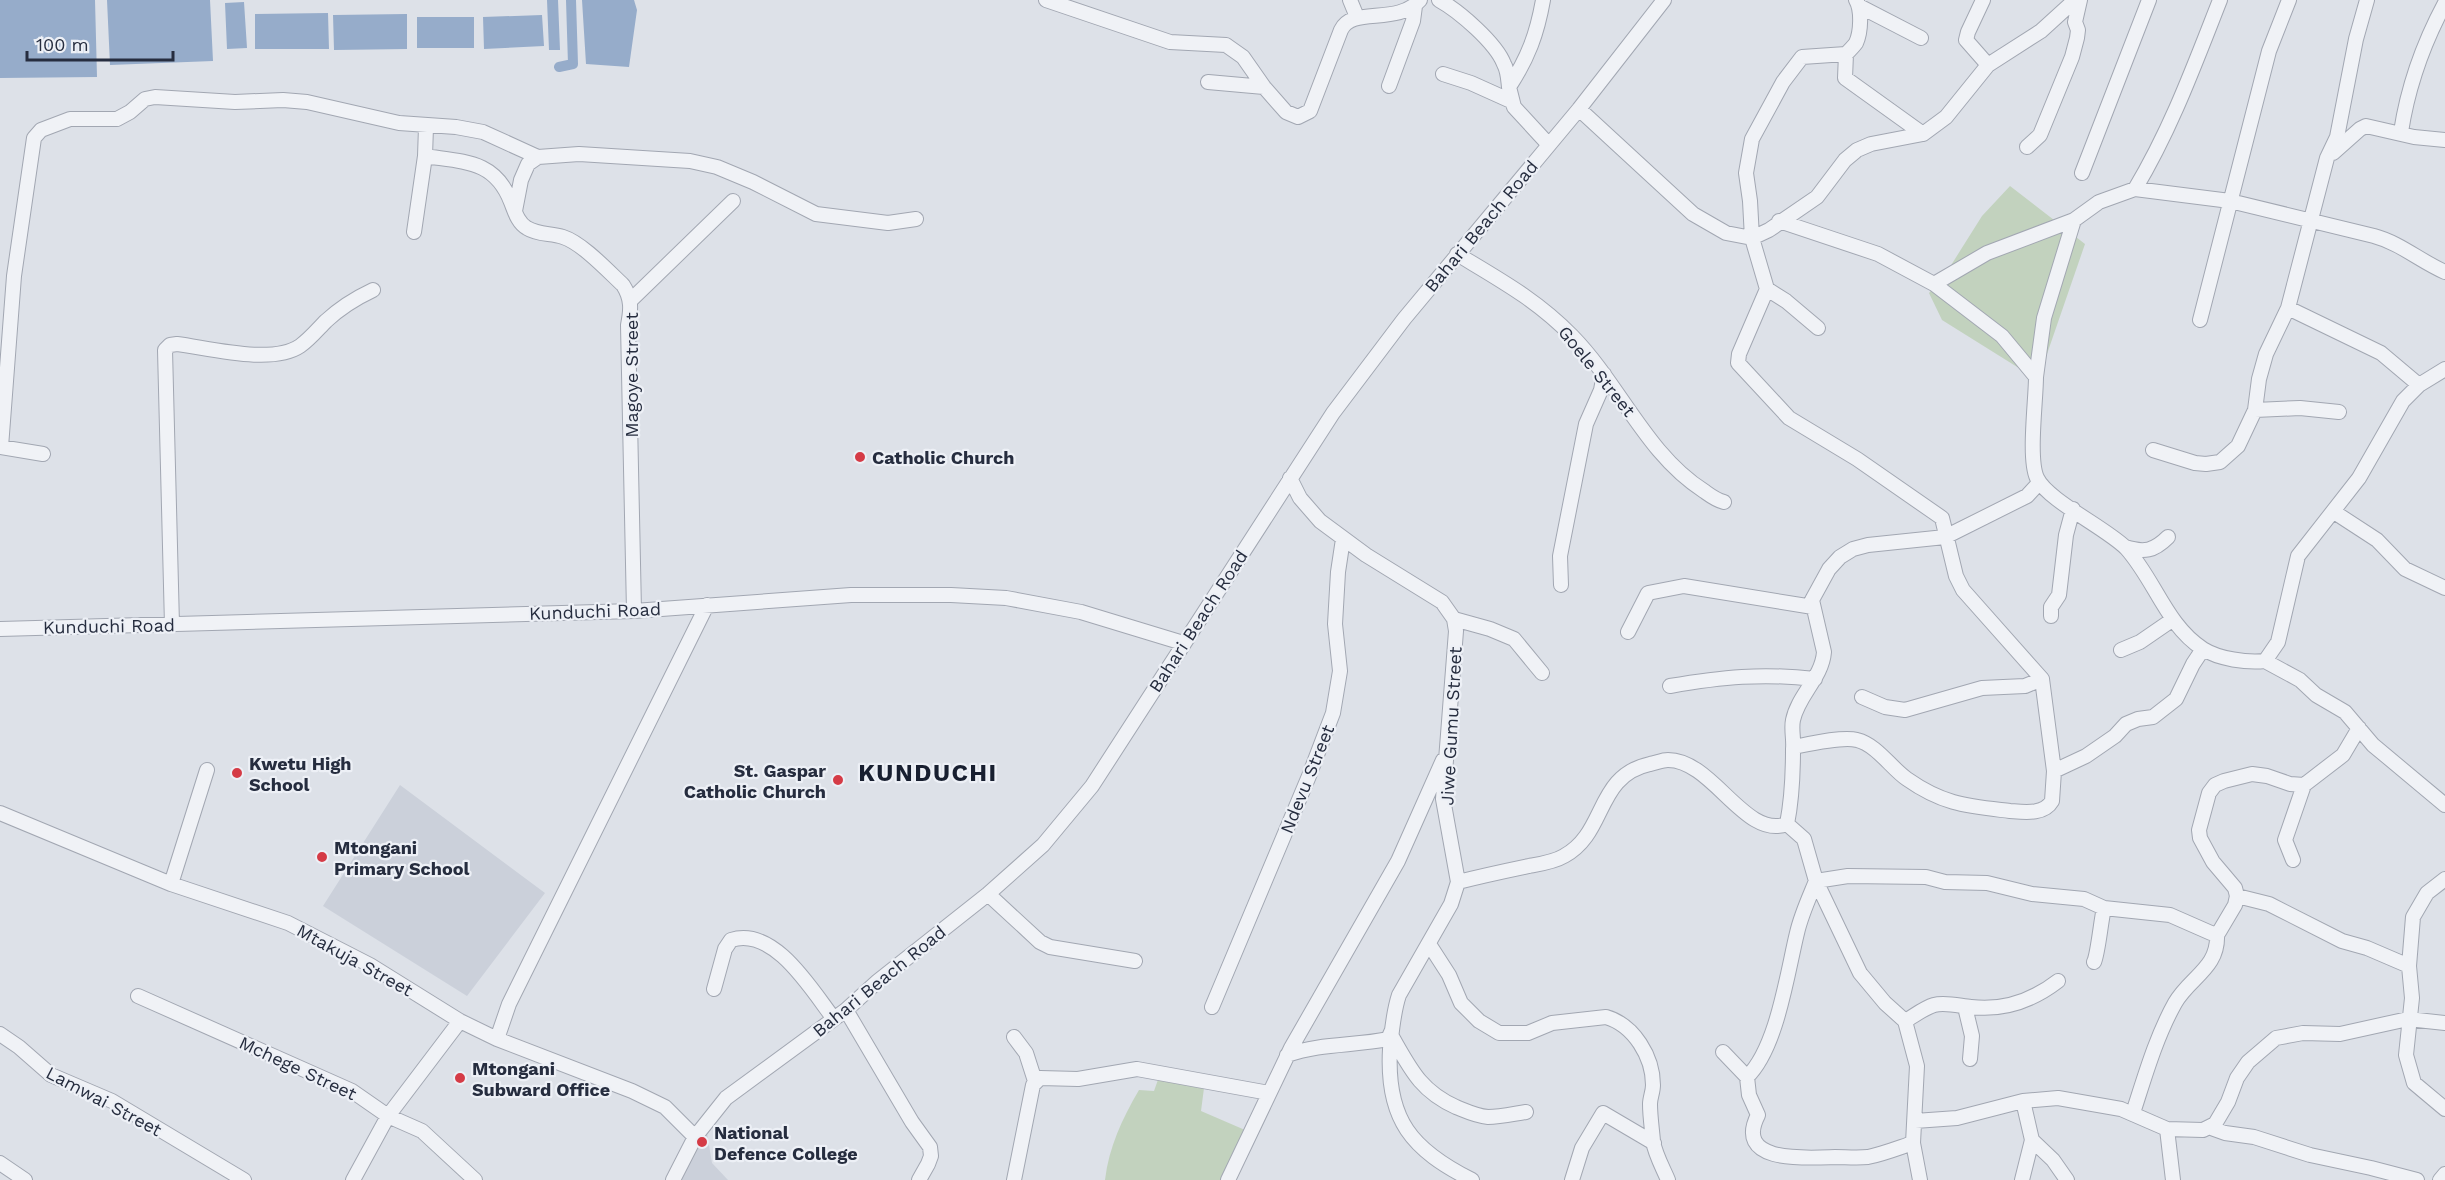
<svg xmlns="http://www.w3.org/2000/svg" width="2445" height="1180" font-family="'Work Sans',sans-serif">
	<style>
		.built { fill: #cbd0da }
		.green { fill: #c2d2be }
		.water { fill: #96acca }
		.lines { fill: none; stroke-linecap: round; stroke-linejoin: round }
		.canal { stroke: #96acca; stroke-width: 10 }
		.minor-casing { stroke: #a2a7b2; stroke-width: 16 }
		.minor { stroke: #f0f2f6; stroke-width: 14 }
		.poi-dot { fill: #d53b46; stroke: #edf0f6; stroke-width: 2 }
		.labels { text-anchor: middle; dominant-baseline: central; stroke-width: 4.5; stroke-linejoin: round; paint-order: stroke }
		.street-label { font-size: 18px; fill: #262d3f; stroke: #edf0f6 }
		.poi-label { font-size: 18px; font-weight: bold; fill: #262d3f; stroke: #edf0f6; text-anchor: start }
		.district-label { font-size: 24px; font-weight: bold; letter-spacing: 1.5px; fill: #181f30; stroke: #edf0f6 }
	</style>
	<rect width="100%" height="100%" fill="#dde1e8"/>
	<path class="built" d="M 400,785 L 545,893 L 467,996 L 323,906 Z
		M 705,1121 L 712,1163 L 728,1180 L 675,1180 Z"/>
	<path class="green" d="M 2010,186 L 2085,244 L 2038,380 L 1942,320 L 1929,293 L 1943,278 L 1982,216 Z
		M 1159,1077 L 1204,1088 L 1201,1111 L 1245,1130 L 1222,1180 L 1105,1180 C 1109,1147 1122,1119 1139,1090 L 1154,1091 Z"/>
	<path class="water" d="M 0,0 L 95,0 L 97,77 L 0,78 Z
		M 107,0 L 210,0 L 213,61 L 110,65 Z
		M 547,0 L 558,0 L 560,50 L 549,50 Z
		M 582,0 L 634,0 L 637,10 L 629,67 L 586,64 Z
		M 244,2 L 247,48 L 227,49 L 225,3 Z
		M 328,13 L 329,49 L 255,49 L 255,14 Z
		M 407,14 L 407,49 L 334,50 L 333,15 Z
		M 542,15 L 544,46 L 484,49 L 483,17 Z
		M 417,17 L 474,17 L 474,48 L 417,48 Z"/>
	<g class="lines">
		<path class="canal" d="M 559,67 L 573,64 L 571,0"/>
		<defs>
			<path id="minor" d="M 1046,0 L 1170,42 L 1226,45 L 1243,57 L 1264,87 L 1286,112 L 1298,117 L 1310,111 L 1341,30 C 1352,6 1397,26 1420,0
				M 1350,0 L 1357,17
				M 1439,0 C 1459,11 1496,43 1504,64 C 1508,71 1508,79 1509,87
				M 1543,0 C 1537,34 1528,58 1509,87 L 1514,107 L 1549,145
				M 1856,0 C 1862,10 1861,32 1856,43 C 1853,47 1849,51 1846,54 L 1845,78 L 1923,134
				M 1983,0 L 1968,32 L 1966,40 L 1988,65
				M 1859,6 L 1921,38
				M 1443,74 L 1471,83 L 1511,101
				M 1208,82 L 1264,87
				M 1389,86 L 1413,21 L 1415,6
				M 1579,109 L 1693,214 L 1726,233 L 1752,238 L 1769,230 L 1817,197 L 1845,160 L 1857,150 L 1871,144 L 1923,134 L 1946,117 L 1988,65 L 2041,31 L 2075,0
				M 2401,132 C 2408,86 2423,44 2445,3
				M 2027,147 L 2040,135 L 2072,57 L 2077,38 L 2078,30 L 2075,22 L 2080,0
				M 2333,153 L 2360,129 L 2366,126 L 2414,137 L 2445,140
				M 425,156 C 464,162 495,160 511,202 C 515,212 518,223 527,228 C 538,235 551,233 563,237 C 582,243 608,271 623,285 C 632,299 631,310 628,325 L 634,611
				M 2082,173 L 2149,0
				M 2135,189 C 2171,129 2194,66 2220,0
				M 515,211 L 521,180 L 528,164 L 538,157 L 579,154 L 690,161 L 717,167 L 753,182 L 816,214 L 888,223 L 916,219
				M 1779,221 L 1878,254 L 1934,284 L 2002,336 L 2036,377 C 2036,400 2028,459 2037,478 C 2047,500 2106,528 2126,548 C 2155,580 2166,625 2203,649 C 2219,659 2247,663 2265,661 L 2278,642 L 2298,556 L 2359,478 L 2403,401 L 2419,385 L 2445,369
				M 414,232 L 425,156 L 426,127
				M 1457,254 C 1500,280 1537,300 1572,336 C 1620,385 1646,454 1704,491 C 1711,496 1716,500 1724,502
				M 1934,284 L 1987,253 L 2074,220 L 2099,202 L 2135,189 L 2230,201 L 2374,236 C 2400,243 2420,261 2445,272
				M 1767,289 L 1786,301 L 1818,328
				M 631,300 L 733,201
				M 2288,308 L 2381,353 L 2419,385
				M 2200,320 L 2269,51 L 2289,0
				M 2036,377 L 2044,318 L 2074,220
				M 2255,410 L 2300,408 L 2339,412
				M 0,447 L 43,454
				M 1,447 L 14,276 L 34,138 L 41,130 L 70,119 L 117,119 L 130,112 L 145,99 L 155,97 L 235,102 L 283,100 L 307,102 L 399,123 L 456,127 L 483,132 L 538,157
				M 2153,450 L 2195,463 L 2206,464 L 2220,462 L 2238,446 L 2255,410 L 2259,379 L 2266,354 L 2288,308 L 2327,158 L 2337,137 L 2356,39 L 2367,0
				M 1290,478 L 1300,498 L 1320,521 L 1366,555 L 1442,602 L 1454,619 L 1456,631 L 1443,799 L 1458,882 L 1451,904 L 1399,995 C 1393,1013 1392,1030 1390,1049 C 1386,1120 1412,1150 1472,1180
				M 2334,512 L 2377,540 L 2405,569 L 2445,588
				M 2125,547 C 2144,553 2154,551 2168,537
				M 1561,585 L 1560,556 L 1586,424 L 1601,390 L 1604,374
				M 2051,616 L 2051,607 L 2059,595 L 2066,535 L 2073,509
				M 1454,619 L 1490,629 L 1514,639 L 1542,673
				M 172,625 L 165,350 L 170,345 L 177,344 C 209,348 272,365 300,346 C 310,339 318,329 326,321 C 340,308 356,298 373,290
				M 0,629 L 634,611 L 851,595 L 951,595 L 1006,598 L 1081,612 L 1183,643
				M 1628,632 L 1648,593 L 1684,586 L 1813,607
				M 2121,650 L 2140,642 L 2172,620
				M 2265,661 L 2300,680 L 2316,695 L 2345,712 L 2373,745 L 2445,805
				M 1670,686 C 1722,677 1762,673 1815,679
				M 1862,697 L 1885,707 L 1905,710 L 1982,688 L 2025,686 L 2042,679
				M 1794,747 C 1809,744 1843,736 1857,740 C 1877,745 1891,768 1907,779 C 1944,805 1968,806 2010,811 C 2024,812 2044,815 2052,801 L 2054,771 L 2042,679 L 1963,590 L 1956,576 L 1942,518 L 1857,459 L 1789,418 L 1738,363 L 1739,354 L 1767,289 L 1752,238 L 1750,201 L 1746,173 L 1752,139 L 1783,82 L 1802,57 L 1846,54
				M 2054,771 L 2086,756 L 2115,736 L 2126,724 L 2138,719 L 2153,717 L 2176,699 L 2193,664 L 2203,649
				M 0,813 L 171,884 L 288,923 L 370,965 L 460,1021 L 497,1039 L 632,1091 L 665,1107 L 695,1137
				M 2293,860 L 2285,840 L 2304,785
				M 2445,879 L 2427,893 L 2413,917 L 2409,966 L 2412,998 L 2406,1055 L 2414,1083 L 2445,1109
				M 1458,882 C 1482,876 1505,871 1529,866 C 1540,864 1554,862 1564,856 C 1607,833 1595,776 1650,764 C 1656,763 1662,760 1668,760 C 1713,760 1745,840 1787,824
				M 171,884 L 207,770
				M 988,894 L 1040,942 L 1050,947 L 1135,961
				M 2237,896 L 2269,904 L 2342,941 L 2367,948 L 2409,966
				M 1429,944 L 1449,975 L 1461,1003 L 1479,1021 L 1499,1033 L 1528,1033 L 1552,1023 L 1606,1017 C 1634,1025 1653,1057 1653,1085 C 1653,1092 1650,1098 1650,1104 C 1650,1116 1652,1129 1653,1141 C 1655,1154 1663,1168 1668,1180
				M 2094,962 C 2098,954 2101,920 2104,908 L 2170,915 L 2211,933 L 2217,934 L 2219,932 L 2235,905 L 2237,896 L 2235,888 L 2213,862 L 2200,838 L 2199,830 L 2209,793 L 2215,785 L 2224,781 L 2252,774 L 2267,776 L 2290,784 L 2304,785 L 2343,755 L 2359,728
				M 714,989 L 725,949 L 731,940 C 774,926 811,989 834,1019
				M 138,996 L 352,1091 L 388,1116 L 422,1131 L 475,1180
				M 1212,1007 L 1309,776 L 1333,713 L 1340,671 L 1335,624 L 1338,572 L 1343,539
				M 1965,1007 L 1972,1036 L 1970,1059
				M 846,1010 L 912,1122 L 930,1147 L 931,1156 L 928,1164 L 919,1180
				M 1905,1021 C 1914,1016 1924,1008 1934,1005 C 1945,1002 1960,1006 1971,1007 C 2004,1011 2032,1001 2058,981
				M 0,1034 L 19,1047 L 51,1075 L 112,1101 L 244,1180
				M 1391,1035 C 1410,1068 1420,1091 1456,1107 C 1466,1111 1476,1116 1488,1117 C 1500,1117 1513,1114 1526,1112
				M 1014,1037 L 1026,1053 L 1035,1081
				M 497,1039 L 509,1004 L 707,605
				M 1723,1052 L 1747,1077 L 1749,1095 L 1758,1115 C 1733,1164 1807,1158 1835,1157 C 1845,1157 1857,1158 1868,1157 C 1883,1154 1898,1148 1913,1143
				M 1287,1055 C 1321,1043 1354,1046 1388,1039 L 1392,1030
				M 1747,1077 C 1777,1048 1787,974 1797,933 C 1801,915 1809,898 1816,881 L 1848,876 L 1926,877 L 1945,882 L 1987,883 L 2032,894 L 2084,899 L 2104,908
				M 2133,1113 C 2145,1076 2156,1037 2175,1003 C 2190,977 2219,968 2217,934
				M 1915,1121 L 1957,1118 L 2023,1101 L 2058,1098 L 2121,1109 L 2167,1129 L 2203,1130 L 2215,1124 L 2228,1102 L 2237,1078 L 2248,1062 L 2276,1038 L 2303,1033 L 2340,1034 L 2408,1019 L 2445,1023
				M 2211,1128 L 2225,1133 L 2254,1137 L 2310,1155 L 2371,1168 L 2417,1180
				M 2167,1129 L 2173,1180
				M 2032,1140 L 2053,1160 L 2067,1180
				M 0,1163 L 25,1180
				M 353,1180 L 388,1116 L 460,1021
				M 673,1180 L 695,1137 L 726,1098 L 846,1010 L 878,981 L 988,894 L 1043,845 L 1092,786 L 1333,413 L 1404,319 L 1579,109 L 1664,0
				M 1014,1180 L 1033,1085 L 1040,1078 L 1078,1079 L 1137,1069 L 1269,1093
				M 1228,1180 L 1291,1048 L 1398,861 L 1443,760
				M 1572,1180 L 1582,1148 L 1603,1113 L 1654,1143
				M 1920,1180 L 1913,1143 L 1917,1066 L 1905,1021 L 1885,1003 L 1860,973 L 1816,881 L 1804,839 L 1787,824 C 1792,799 1793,773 1793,749 C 1794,739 1791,729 1793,720 C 1798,695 1822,678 1824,652 L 1812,600 L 1829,569 L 1840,557 L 1853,549 L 1868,545 L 1945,537 L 2027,496 L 2039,483
				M 2022,1180 L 2032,1140 L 2023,1101
				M 2440,1180 L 2445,1174"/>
		</defs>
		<use href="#minor" class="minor-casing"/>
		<use href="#minor" class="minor"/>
	</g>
	<g class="poi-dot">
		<circle cx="860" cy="457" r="6"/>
		<circle cx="237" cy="773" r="6"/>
		<circle cx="838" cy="780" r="6"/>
		<circle cx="322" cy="857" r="6"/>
		<circle cx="460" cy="1078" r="6"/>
		<circle cx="702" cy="1142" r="6"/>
	</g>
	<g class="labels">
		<g class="street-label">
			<text transform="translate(1481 226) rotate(-50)">Bahari Beach Road</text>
			<text transform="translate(1597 371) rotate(51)">Goele Street</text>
			<text transform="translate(631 375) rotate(-90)">Magoye Street</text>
			<text transform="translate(595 611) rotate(-2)">Kunduchi Road</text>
			<text transform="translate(1198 621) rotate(-57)">Bahari Beach Road</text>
			<text transform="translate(109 626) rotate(-1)">Kunduchi Road</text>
			<text transform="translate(1451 726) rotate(-87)">Jiwe Gumu Street</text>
			<text transform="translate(1307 779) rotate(-68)">Ndevu Street</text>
			<text transform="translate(355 960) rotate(29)">Mtakuja Street</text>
			<text transform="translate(879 981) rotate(-39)">Bahari Beach Road</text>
			<text transform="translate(298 1068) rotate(25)">Mchege Street</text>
			<text transform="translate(104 1101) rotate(28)">Lamwai Street</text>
		</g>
		<g class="poi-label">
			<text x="872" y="457">Catholic Church</text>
			<text x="249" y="763">Kwetu High<tspan x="249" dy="21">School</tspan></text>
			<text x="826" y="770" text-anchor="end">St. Gaspar<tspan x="826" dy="21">Catholic Church</tspan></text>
			<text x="334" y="847">Mtongani<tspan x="334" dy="21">Primary School</tspan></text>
			<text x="472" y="1068">Mtongani<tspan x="472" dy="21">Subward Office</tspan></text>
			<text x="714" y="1132">National<tspan x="714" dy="21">Defence College</tspan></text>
		</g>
		<g class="district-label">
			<text x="928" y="773">KUNDUCHI</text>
		</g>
	</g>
	<path d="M27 51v9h146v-9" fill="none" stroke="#262d3f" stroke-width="3"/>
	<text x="36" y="51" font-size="18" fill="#262d3f" stroke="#edf0f6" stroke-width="4.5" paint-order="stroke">100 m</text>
</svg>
